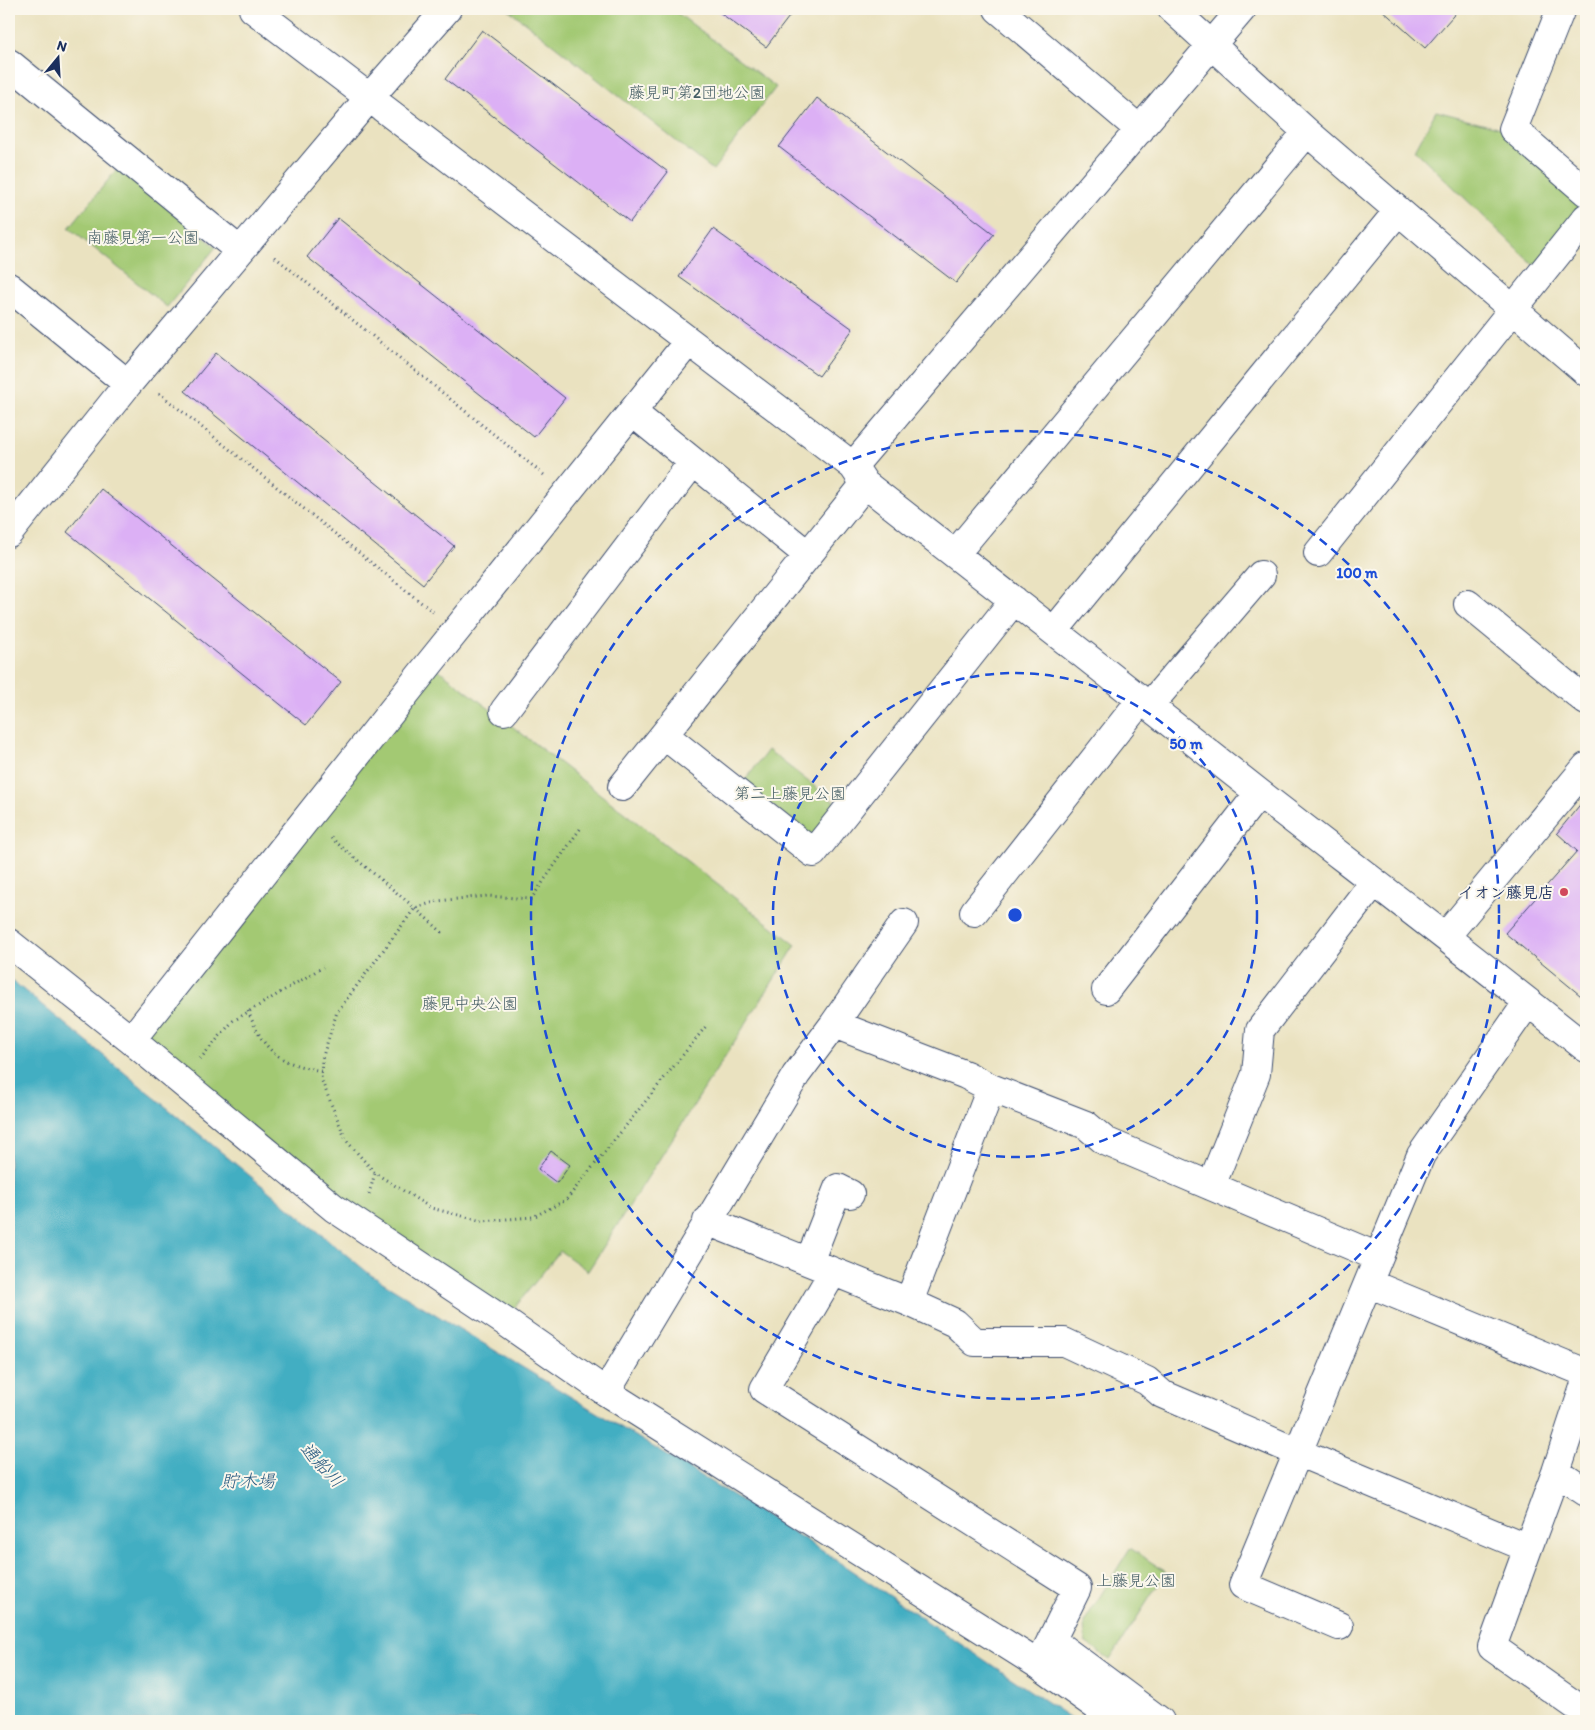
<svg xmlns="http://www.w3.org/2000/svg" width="1595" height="1730" font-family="Itim,'Klee One',sans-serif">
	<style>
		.green { fill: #a3c973; stroke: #5f7c68 }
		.water { fill: #43aec2; stroke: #2f6e90 }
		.building { fill: #dcb0f5 }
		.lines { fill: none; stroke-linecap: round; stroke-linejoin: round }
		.minor-casing { stroke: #3a4a6d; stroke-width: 30 }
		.path { stroke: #3a4a6d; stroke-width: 3; stroke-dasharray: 1 4; stroke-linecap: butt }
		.minor { stroke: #fff; stroke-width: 28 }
		.ring { fill: none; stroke: #1d4ed8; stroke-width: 2.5; stroke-dasharray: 9 6 }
		.poi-dot { fill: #d1495b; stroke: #fbf7ec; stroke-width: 2 }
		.labels { text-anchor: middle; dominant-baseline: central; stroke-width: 4; stroke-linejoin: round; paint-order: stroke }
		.park-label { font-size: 16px; fill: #445d64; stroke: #fbf7ec }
		.poi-label { font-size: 16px; font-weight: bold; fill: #1b2f5e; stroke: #fbf7ec; text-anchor: end }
		.water-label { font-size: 18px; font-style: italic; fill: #295b81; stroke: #fbf7ec }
		.centre { fill: #1d4ed8; stroke: #fbf7ec; stroke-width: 2.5 }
		.ring-label { font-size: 15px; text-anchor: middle; font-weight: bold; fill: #1d4ed8; stroke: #fbf7ec; stroke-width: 4; stroke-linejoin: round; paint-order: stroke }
	</style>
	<rect width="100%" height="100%" fill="#fbf7ec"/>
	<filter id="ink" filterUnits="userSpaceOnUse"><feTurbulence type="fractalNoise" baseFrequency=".02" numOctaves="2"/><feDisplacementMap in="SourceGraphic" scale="10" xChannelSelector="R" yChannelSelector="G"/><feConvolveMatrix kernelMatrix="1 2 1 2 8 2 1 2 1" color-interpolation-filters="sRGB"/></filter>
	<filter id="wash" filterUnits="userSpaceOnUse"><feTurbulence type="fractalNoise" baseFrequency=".0096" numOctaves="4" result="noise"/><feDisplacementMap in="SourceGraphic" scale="20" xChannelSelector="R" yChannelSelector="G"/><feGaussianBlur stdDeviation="1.12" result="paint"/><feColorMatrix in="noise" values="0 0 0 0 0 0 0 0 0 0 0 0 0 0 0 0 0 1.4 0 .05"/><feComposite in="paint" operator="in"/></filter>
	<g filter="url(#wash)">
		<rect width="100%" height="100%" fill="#eae2c0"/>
		<path class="green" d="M 508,9 L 672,9 L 776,87 L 713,170 Z
			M 1436,111 L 1505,129 L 1586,201 L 1536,267 L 1415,150 Z
			M 118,168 L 216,247 L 167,307 L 69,228 Z
			M 430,663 L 796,945 L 588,1271 L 560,1251 L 504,1321 L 131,1040 Z
			M 768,750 L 837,804 L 812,836 L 743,783 Z
			M 1130,1548 L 1166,1572 L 1110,1660 L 1085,1642 L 1084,1622 Z"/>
		<path class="water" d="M 9,978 L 371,1275 L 806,1540 L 1075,1721 L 9,1721 Z"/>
		<g id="blocks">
			<path class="building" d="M 715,9 L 795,9 L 766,47 Z
				M 1381,9 L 1459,9 L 1425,48 Z
				M 482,30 L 668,172 L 630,222 L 445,79 Z
				M 817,98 L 994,234 L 956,283 L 779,147 Z
				M 338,218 L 565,398 L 534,437 L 307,257 Z
				M 713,229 L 853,329 L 819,376 L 679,277 Z
				M 216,353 L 454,546 L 423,584 L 185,391 Z
				M 101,489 L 341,682 L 306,725 L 67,532 Z
				M 1583,801 L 1586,804 L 1586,1000 L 1505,933 L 1577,851 L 1557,833 Z
				M 551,1151 L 570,1165 L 557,1183 L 538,1169 Z"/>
		</g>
	</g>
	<g filter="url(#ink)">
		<use href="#blocks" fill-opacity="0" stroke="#3a4a6d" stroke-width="1"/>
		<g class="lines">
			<defs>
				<path id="minor" d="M 253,9 L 853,466 L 865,484 C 997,586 1127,689 1258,792 C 1348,862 1439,931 1528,1002 L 1421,1155 L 1243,1585 L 1339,1626
					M 998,9 L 1140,130
					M 1172,9 L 1307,132 L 1586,372
					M 1561,9 L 1513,129 L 1586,192
					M 9,63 L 240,251
					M 9,287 L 128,384
					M 632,412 L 808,555
					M 853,466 L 1242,9
					M 9,533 L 128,384 L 369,98 L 447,9
					M 1318,553 L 1586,218
					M 955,554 L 1307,132
					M 1468,604 L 1586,701
					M 1054,631 L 1398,211
					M 1149,706 L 1261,575
					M 504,711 L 693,462
					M 664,735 L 813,853 L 1014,600
					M 622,787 L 865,484
					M 974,912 L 1141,700
					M 1446,936 L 1586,767
					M 9,943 L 131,1040 L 334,1208 L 504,1321 L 606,1392 L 1039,1665 L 1117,1721
					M 1106,990 L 1259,793
					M 1528,1002 L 1586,1048
					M 834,1024 L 904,923
					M 131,1040 L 430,663 L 688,342
					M 1211,1186 L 1256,1074 L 1260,1030 L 1374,882
					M 707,1221 L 909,1302 L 955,1323 L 975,1342 L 1064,1342 L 1147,1381 L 1162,1394 L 1297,1452 L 1528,1548 L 1492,1647 L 1586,1713
					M 809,1262 L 838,1188 L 850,1194
					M 833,1272 L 764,1389 L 1077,1588 L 1039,1665
					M 1368,1283 L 1586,1373
					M 909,1302 L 991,1088
					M 606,1392 L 796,1075 L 834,1024 L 966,1075 L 991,1088 L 1086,1125 L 1105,1141 L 1378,1257
					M 1556,1472 L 1586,1492
					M 1528,1548 L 1556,1472 L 1586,1381
					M 1051,1640 L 1160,1721"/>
			</defs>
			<use href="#minor" class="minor-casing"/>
			<path class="path" d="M 275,257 L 544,475
				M 159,393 L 433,612
				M 580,829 L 531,899 L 487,896 L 438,901 L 415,908 L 337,1012 L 322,1059 L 321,1079 L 346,1140 L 375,1173 L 431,1208 L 482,1221 L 533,1217 L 566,1200 L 707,1025
				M 331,838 L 415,908 L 443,933
				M 248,1011 C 265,1053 278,1063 322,1071
				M 200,1059 L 233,1021 L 323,967
				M 369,1194 L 375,1173"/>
			<use href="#minor" class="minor"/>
		</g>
	</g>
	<g class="ring">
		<circle cx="1015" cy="915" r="242"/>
		<circle cx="1015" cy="915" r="484"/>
	</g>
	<circle class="poi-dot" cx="1564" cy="892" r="5"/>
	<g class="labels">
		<g class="park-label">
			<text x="697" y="92">藤見町第2団地公園</text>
			<text x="143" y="237">南藤見第一公園</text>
			<text x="790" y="793">第二上藤見公園</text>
			<text x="470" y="1003">藤見中央公園</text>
			<text x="1136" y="1580">上藤見公園</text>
		</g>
		<g class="poi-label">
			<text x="1554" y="892">イオン藤見店</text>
		</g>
		<g class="water-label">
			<text transform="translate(322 1465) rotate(47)">通船川</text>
			<text x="248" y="1481">貯木場</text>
		</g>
	</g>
	<circle cx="1015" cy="915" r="8" class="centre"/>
	<g class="ring-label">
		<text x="1357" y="578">100 m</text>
		<text x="1186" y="749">50 m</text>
	</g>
	<rect width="1595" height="1730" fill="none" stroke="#fbf7ec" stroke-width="30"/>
	<g transform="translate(58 58) rotate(18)" stroke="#fbf7ec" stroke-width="4" paint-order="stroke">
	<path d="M0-4L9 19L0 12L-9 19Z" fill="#1b2f5e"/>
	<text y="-8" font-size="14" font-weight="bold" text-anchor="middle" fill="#1b2f5e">N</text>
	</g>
</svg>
